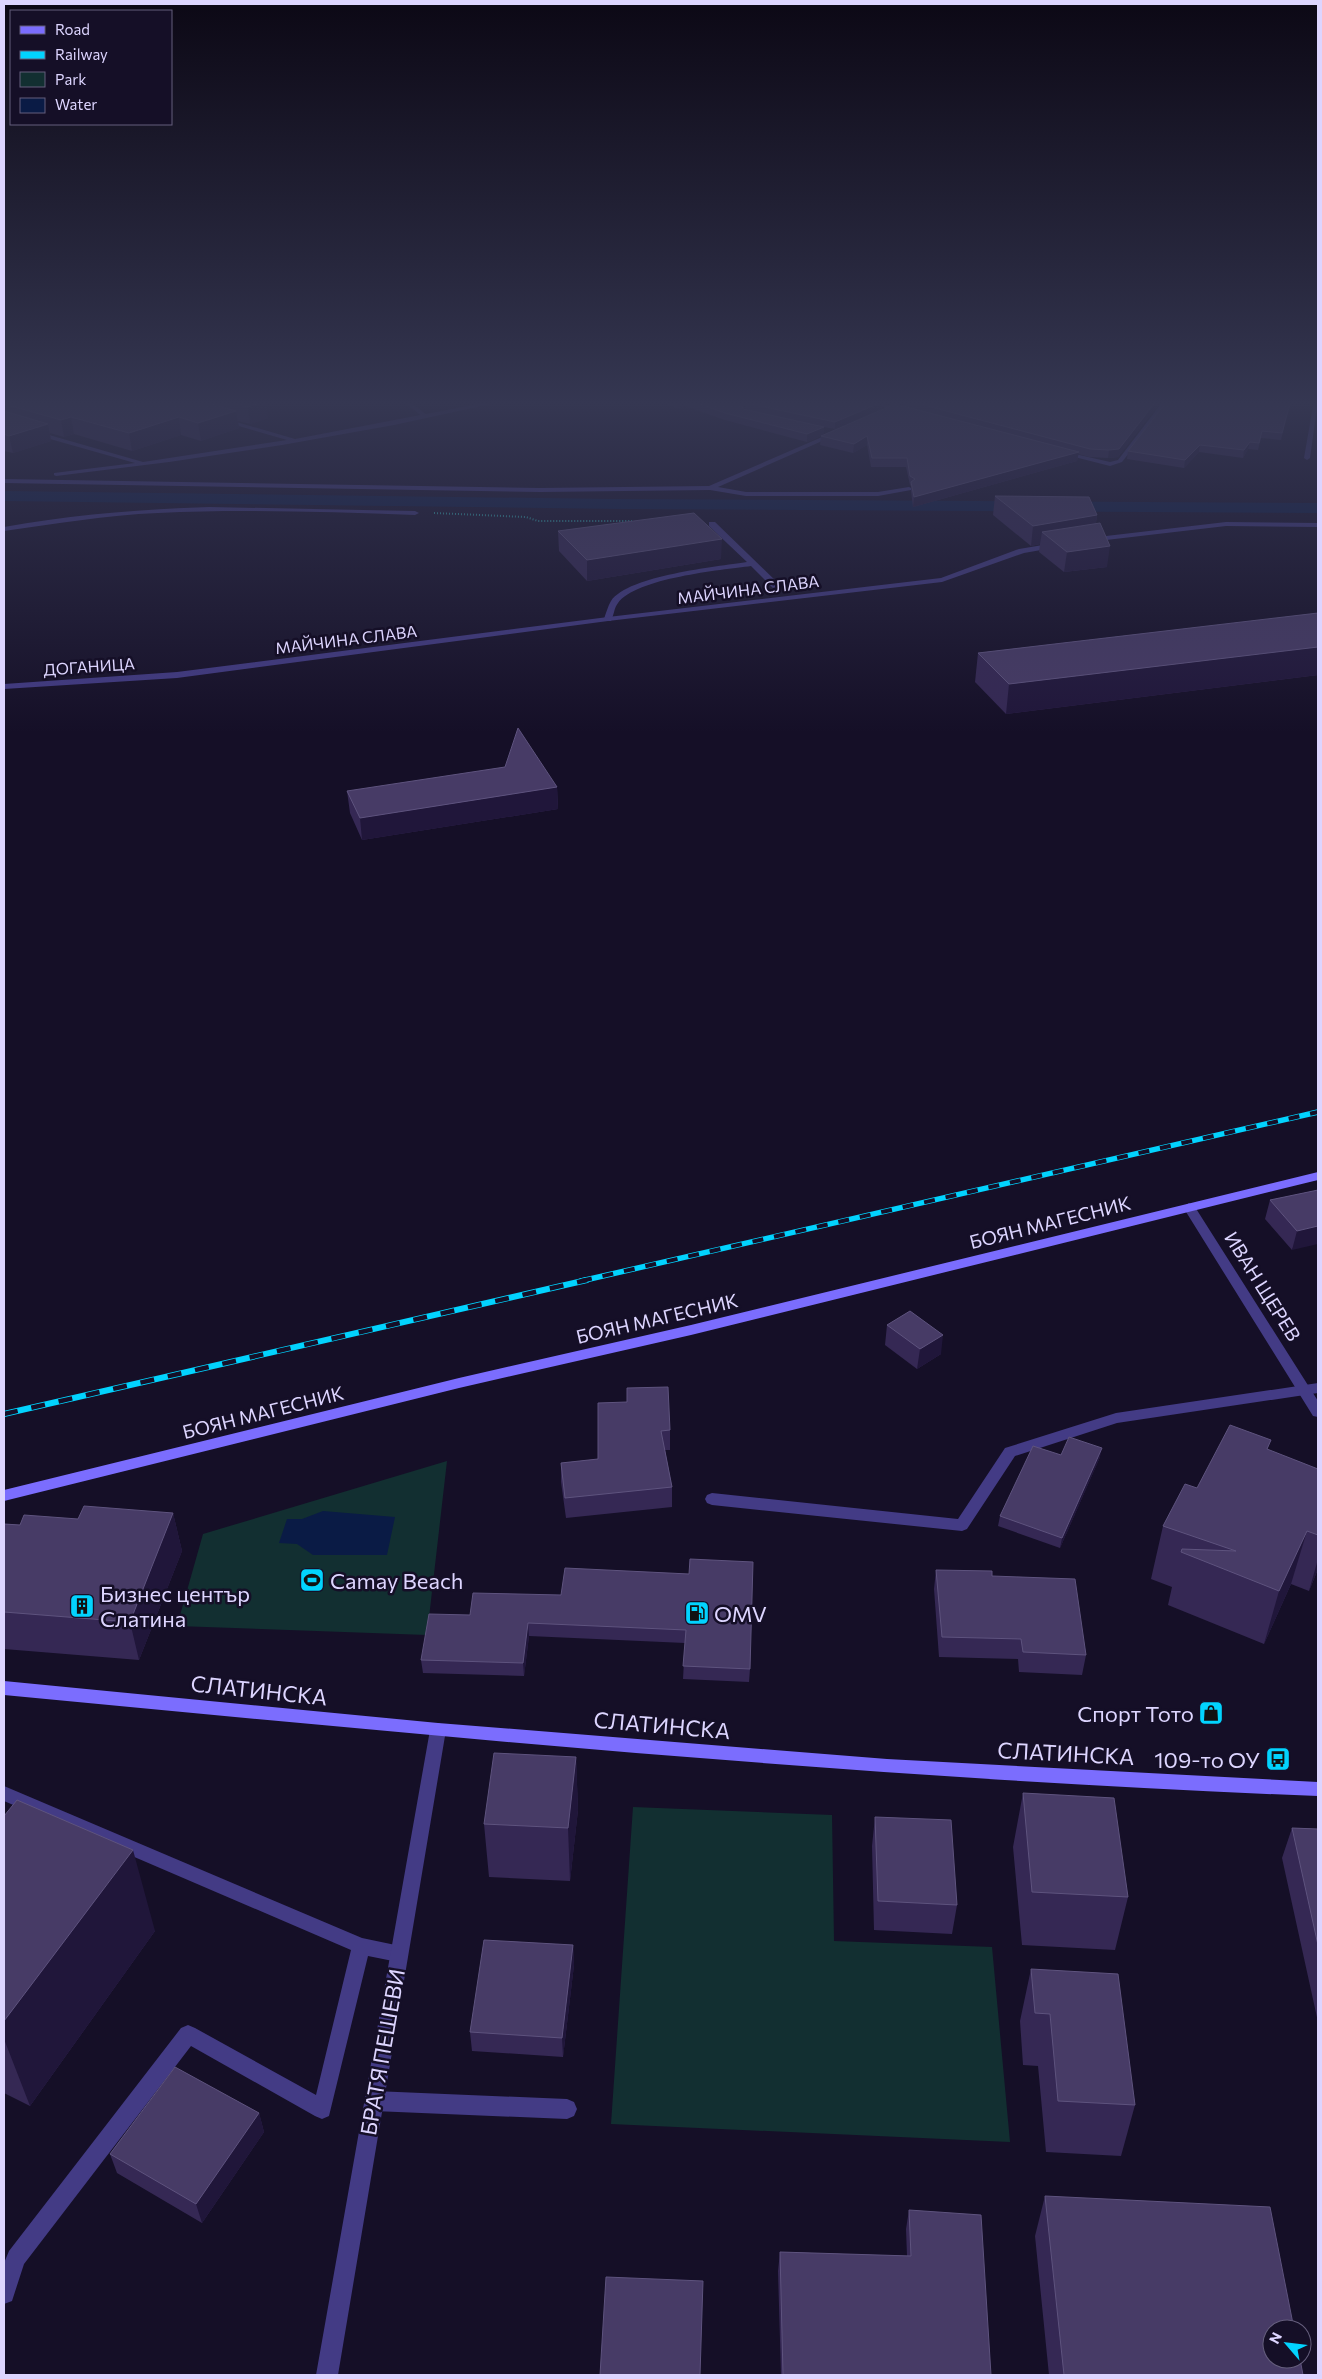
<svg xmlns="http://www.w3.org/2000/svg" width="1322" height="2379" font-family="Commissioner,sans-serif">
	<style>
		.green { fill: #122f31 }
		.water { fill: #0a1b45 }
		.lines { fill: none; stroke-linecap: round; stroke-linejoin: round }
		.path { stroke: #30b7b8; stroke-width: 2; stroke-dasharray: 1 2; stroke-linecap: butt }
		.lane { fill: #433b85; fill-rule: evenodd }
		.street { fill: #433b85; fill-rule: evenodd }
		.secondary { fill: #7b6dfe; fill-rule: evenodd }
		.rail-far1-casing { stroke: #02d3fe; stroke-width: 5.5 }
		.rail-casing { stroke: #02d3fe; stroke-width: 6 }
		.rail-far1 { stroke: #150f27; stroke-width: 4; stroke-dasharray: 11; stroke-linecap: butt }
		.rail { stroke: #150f27; stroke-width: 4.5; stroke-dasharray: 14; stroke-linecap: butt }
		.wall { fill: #352854 }
		.shaded-wall { fill: #20163a }
		.building { fill: #473b66; stroke: #5e537e }
		.labels { text-anchor: middle; dominant-baseline: central; stroke-width: 5; stroke-linejoin: round; paint-order: stroke }
		.far-street-label { font-size: 16px; fill: #ddd5ff; stroke: #150f27 }
		.street-label { font-size: 19px; fill: #ddd5ff; stroke: #150f27 }
		.near-poi-label { font-size: 22px; fill: #ddd5ff; stroke: #150f27; text-anchor: start }
		.near-street-label { font-size: 22px; fill: #ddd5ff; stroke: #150f27 }
	</style>
	<rect width="100%" height="100%" fill="#150f27"/>
	<path class="green" d="M 447,1461 L 427,1635 L 177,1626 L 203,1534 Z
		M 633,1807 L 832,1815 L 834,1941 L 992,1947 L 1010,2142 L 611,2124 Z"/>
	<path class="water" d="M 4,491 L 613,499 L 1318,503 L 1318,513 L 621,509 L 4,501 Z
		M 323,1511 L 395,1517 L 387,1555 L 313,1555 L 297,1544 L 279,1543 L 287,1519 L 302,1519 Z"/>
	<g class="lines">
		<path class="path" d="M 434,513 L 526,517 L 538,521 L 632,521"/>
		<path class="lane" d="M 402,400 L 408,400 L 429,417 L 424,418 Z
			M 209,507 L 415,511 L 419,513 L 415,515 C 329,512 243,509 158,513 C 106,515 55,524 4,531 L 4,527 C 72,515 140,509 209,507 Z
			M 709,522 L 715,522 L 781,586 L 781,590 L 775,590 L 751,566 C 721,570 636,578 618,603 C 614,608 614,615 611,621 L 605,621 L 604,619 C 606,613 608,606 611,601 C 629,575 716,567 747,562 L 709,526 Z
			M 1318,1383 L 1318,1393 L 1117,1423 L 1015,1456 L 967,1529 L 962,1531 L 712,1505 L 707,1503 L 705,1499 L 707,1495 L 712,1493 L 958,1519 L 1005,1448 L 1116,1413 Z
			M 4,1786 L 362,1938 L 405,1947 L 407,1953 L 405,1959 L 398,1962 L 368,1956 L 329,2116 L 322,2119 L 315,2116 L 191,2046 L 24,2264 L 12,2301 L 4,2304 L 4,2263 L 9,2251 L 181,2028 L 188,2025 L 195,2028 L 316,2095 L 351,1950 L 4,1801 Z
			M 374,2091 L 567,2099 L 574,2102 L 577,2109 L 574,2116 L 567,2119 L 374,2111 L 367,2108 L 364,2101 L 367,2094 Z"/>
		<path class="street" d="M 499,400 L 509,400 L 394,425 L 282,445 L 169,462 L 56,476 L 54,475 L 54,473 L 135,463 L 4,426 L 4,422 L 143,462 L 287,440 L 221,421 L 223,418 L 295,439 Z
			M 858,400 L 867,400 L 908,411 L 905,413 Z
			M 1164,400 L 1170,400 L 1122,462 L 1110,466 L 1059,453 L 1062,451 L 1110,462 L 1118,460 Z
			M 1314,400 L 1318,400 L 1310,458 L 1307,460 L 1304,458 Z
			M 836,431 L 838,434 L 718,487 L 746,492 L 878,492 L 909,487 L 911,488 L 911,490 L 878,496 L 746,496 L 710,490 L 540,492 L 4,483 L 4,479 L 540,488 L 709,486 Z
			M 1226,522 L 1318,523 L 1318,527 L 1226,526 L 1089,542 L 1085,540 L 1089,538 Z
			M 1055,543 L 1059,545 L 1058,547 L 1024,553 L 942,582 L 608,621 L 177,678 L 4,689 L 4,684 L 177,672 L 608,617 L 941,578 L 1019,549 Z
			M 1189,1203 L 1195,1207 L 1318,1401 L 1318,1417 L 1313,1416 L 1183,1207 Z
			M 438,1723 L 444,1725 L 446,1730 L 338,2375 L 316,2375 L 430,1730 L 432,1725 Z"/>
		<path class="secondary" d="M 1318,1172 L 1318,1180 L 691,1335 L 459,1388 L 4,1501 L 4,1490 L 459,1378 L 691,1325 Z
			M 4,1681 L 438,1723 L 887,1759 L 1318,1782 L 1318,1796 C 879,1779 441,1737 4,1695 Z"/>
		<defs>
			<path id="rail-far1" d="M 581,1281 L 1318,1112"/>
			<path id="rail" d="M 4,1414 L 587,1280"/>
		</defs>
		<use href="#rail-far1" class="rail-far1-casing"/>
		<use href="#rail" class="rail-casing"/>
		<use href="#rail-far1" class="rail-far1"/>
		<use href="#rail" class="rail"/>
	</g>
	<path class="wall" d="M 4,400 L 261,400 L 268,418 L 250,424 L 238,421 L 239,428 L 201,441 L 181,435 L 132,451 L 74,434 L 64,437 L 50,433 L 51,441 L 13,453 L 4,451 Z
		M 655,400 L 1162,400 L 1118,457 L 1108,458 L 1089,457 L 1078,454 L 1077,461 L 913,507 L 911,491 L 911,486 L 910,485 L 906,467 L 871,467 L 867,445 L 853,453 L 820,445 L 821,436 L 904,407 L 905,401 L 889,404 L 882,403 L 882,409 L 835,429 L 824,427 L 823,435 L 807,442 L 725,420 L 685,406 L 678,408 Z
		M 1291,400 L 1281,440 L 1261,438 L 1258,450 L 1248,449 L 1243,458 L 1199,452 L 1184,468 L 1127,459 L 1128,451 Z
		M 995,496 L 1097,515 L 1096,523 L 1107,567 L 1064,572 L 1039,552 L 1040,544 L 1031,546 L 993,515 Z
		M 558,531 L 721,559 L 587,581 L 559,551 Z
		M 1318,613 L 1318,675 L 1006,714 L 975,682 L 978,653 Z
		M 557,787 L 558,809 L 362,840 L 350,813 L 347,791 Z
		M 1318,1190 L 1292,1250 L 1265,1219 L 1270,1200 Z
		M 887,1325 L 941,1354 L 917,1369 L 885,1345 Z
		M 598,1403 L 670,1430 L 670,1450 L 665,1450 L 672,1487 L 672,1507 L 566,1518 L 561,1482 L 561,1463 L 598,1459 Z
		M 1268,1450 L 1318,1469 L 1318,1569 L 1309,1591 L 1291,1584 L 1264,1644 L 1168,1605 L 1172,1587 L 1151,1579 L 1163,1526 L 1197,1488 Z
		M 1061,1455 L 1100,1457 L 1060,1548 L 998,1526 L 1000,1516 Z
		M 173,1513 L 182,1551 L 139,1660 L 4,1649 L 4,1524 L 20,1525 L 78,1519 Z
		M 936,1570 L 992,1576 L 1086,1655 L 1082,1675 L 1019,1672 L 1018,1659 L 939,1657 L 934,1589 Z
		M 689,1574 L 750,1669 L 749,1682 L 683,1679 L 685,1643 L 529,1636 L 524,1676 L 423,1673 L 421,1660 L 470,1615 L 561,1595 Z
		M 576,1757 L 578,1810 L 570,1881 L 489,1877 L 484,1824 Z
		M 1023,1793 L 1128,1897 L 1115,1950 L 1022,1945 L 1013,1847 Z
		M 4,1816 L 155,1931 L 30,2106 L 4,2093 Z
		M 875,1817 L 957,1905 L 952,1934 L 874,1930 L 872,1846 Z
		M 1292,1828 L 1318,1829 L 1318,2022 L 1282,1858 Z
		M 573,1945 L 574,1965 L 563,2057 L 472,2051 L 470,2032 Z
		M 1031,1969 L 1135,2105 L 1121,2156 L 1046,2152 L 1038,2066 L 1023,2065 L 1020,2021 Z
		M 259,2113 L 264,2132 L 202,2223 L 117,2173 L 110,2154 Z
		M 1045,2196 L 1303,2375 L 1049,2375 L 1035,2236 Z
		M 909,2210 L 991,2375 L 781,2375 L 778,2271 L 780,2252 L 907,2256 L 906,2229 Z"/>
	<path class="shaded-wall" d="M 679,400 L 685,400 L 685,406 L 678,408 Z
		M 889,400 L 909,400 L 905,400 L 905,401 L 889,404 Z
		M 1157,400 L 1162,400 L 1118,457 L 1108,458 L 1109,450 Z
		M 266,401 L 268,418 L 250,424 L 248,407 Z
		M 882,402 L 882,409 L 835,429 L 835,422 Z
		M 746,403 L 745,410 L 741,414 L 742,406 Z
		M 236,411 L 239,428 L 201,441 L 198,423 Z
		M 71,417 L 74,434 L 64,437 L 61,420 Z
		M 179,417 L 181,435 L 132,451 L 129,433 Z
		M 48,424 L 51,441 L 13,453 L 9,436 Z
		M 824,427 L 823,435 L 807,442 L 807,434 Z
		M 867,436 L 867,445 L 853,453 L 854,444 Z
		M 1250,442 L 1248,449 L 1243,458 L 1244,450 Z
		M 1200,445 L 1199,452 L 1184,468 L 1185,460 Z
		M 1079,452 L 1077,461 L 913,507 L 914,497 Z
		M 1097,515 L 1094,535 L 1042,532 L 1040,544 L 1031,546 L 1033,526 Z
		M 722,539 L 721,559 L 587,581 L 587,560 Z
		M 1110,546 L 1107,567 L 1064,572 L 1067,552 Z
		M 1318,647 L 1318,675 L 1006,714 L 1009,684 Z
		M 557,787 L 558,809 L 362,840 L 360,818 Z
		M 1318,1226 L 1318,1244 L 1292,1250 L 1297,1231 Z
		M 943,1335 L 941,1354 L 917,1369 L 920,1349 Z
		M 1102,1448 L 1100,1457 L 1060,1548 L 1062,1538 Z
		M 173,1513 L 182,1551 L 139,1660 L 130,1622 Z
		M 1307,1531 L 1291,1584 L 1264,1644 L 1279,1591 Z
		M 1318,1559 L 1318,1569 L 1309,1591 Z
		M 528,1623 L 529,1636 L 524,1676 L 523,1663 Z
		M 576,1757 L 578,1810 L 570,1881 L 568,1828 Z
		M 133,1850 L 155,1931 L 30,2106 L 4,2039 L 4,2021 Z
		M 573,1945 L 574,1965 L 563,2057 L 562,2038 Z
		M 259,2113 L 264,2132 L 202,2223 L 196,2204 Z"/>
	<path class="building" d="M 4,400 L 198,400 L 236,411 L 198,423 L 179,417 L 129,433 L 71,417 L 61,420 L 4,404 Z
		M 222,400 L 261,400 L 266,401 L 248,407 Z
		M 689,400 L 875,400 L 882,402 L 835,422 L 746,403 L 742,406 L 743,409 L 824,427 L 807,434 L 725,413 Z
		M 905,400 L 1157,400 L 1119,449 L 1109,450 L 1090,449 Z
		M 1168,400 L 1291,400 L 1282,433 L 1262,431 L 1259,443 L 1250,442 L 1244,450 L 1200,445 L 1185,460 L 1128,451 Z
		M 895,404 L 1079,452 L 914,497 L 911,482 L 915,479 L 910,476 L 907,458 L 872,458 L 867,436 L 854,444 L 821,436 Z
		M 4,411 L 48,424 L 9,436 L 4,434 Z
		M 995,496 L 1089,497 L 1097,515 L 1033,526 Z
		M 694,513 L 722,539 L 587,560 L 558,531 Z
		M 1100,523 L 1110,546 L 1067,552 L 1042,532 Z
		M 1318,613 L 1318,647 L 1009,684 L 978,653 Z
		M 518,728 L 557,787 L 360,818 L 347,791 L 505,767 Z
		M 1318,1190 L 1318,1226 L 1297,1231 L 1270,1200 Z
		M 910,1311 L 943,1335 L 920,1349 L 887,1325 Z
		M 668,1387 L 670,1430 L 661,1431 L 672,1487 L 565,1498 L 561,1463 L 598,1459 L 598,1403 L 627,1402 L 627,1388 Z
		M 1230,1425 L 1271,1440 L 1267,1449 L 1318,1469 L 1318,1535 L 1307,1531 L 1279,1591 L 1181,1552 L 1182,1549 L 1236,1551 L 1163,1526 L 1185,1484 L 1197,1488 Z
		M 1069,1437 L 1102,1448 L 1062,1538 L 1000,1516 L 1033,1446 L 1061,1455 Z
		M 84,1506 L 173,1513 L 130,1622 L 4,1612 L 4,1524 L 20,1525 L 24,1515 L 78,1519 Z
		M 690,1559 L 753,1562 L 750,1669 L 683,1666 L 686,1630 L 528,1623 L 523,1663 L 421,1660 L 429,1614 L 470,1615 L 473,1593 L 561,1595 L 565,1568 L 689,1574 Z
		M 936,1570 L 992,1571 L 992,1576 L 1075,1579 L 1086,1655 L 1023,1652 L 1021,1639 L 942,1637 Z
		M 494,1753 L 576,1757 L 568,1828 L 484,1824 Z
		M 1023,1793 L 1114,1798 L 1128,1897 L 1032,1892 Z
		M 17,1800 L 133,1850 L 4,2021 L 4,1816 Z
		M 875,1817 L 951,1820 L 957,1905 L 878,1901 Z
		M 1292,1828 L 1318,1829 L 1318,1945 Z
		M 484,1940 L 573,1945 L 562,2038 L 470,2032 Z
		M 1031,1969 L 1118,1974 L 1135,2105 L 1058,2101 L 1050,2014 L 1035,2013 Z
		M 175,2067 L 259,2113 L 196,2204 L 110,2154 Z
		M 1045,2196 L 1270,2207 L 1294,2329 L 1272,2329 L 1272,2359 L 1300,2359 L 1303,2375 L 1064,2375 Z
		M 909,2210 L 981,2215 L 991,2375 L 783,2375 L 780,2252 L 911,2256 Z
		M 606,2277 L 703,2281 L 700,2375 L 600,2375 Z"/>
	<linearGradient id="sky" x2="0" y2="1"><stop stop-color="#0c0815"/><stop offset="0.55" stop-color="#353752"/><stop offset="1" stop-color="#353752" stop-opacity="0"/></linearGradient>
	<rect width="1322" height="733" fill="url(#sky)"/>
	<defs>
		<symbol id="stadium-square" viewBox="-11 -11 22 22"><rect x="-9" y="-9" width="18" height="18" rx="4" fill="#02d3fe" stroke="#150f27"/><path d="M0-5a6.5 5 0 1 0 0 10a6.5 5 0 1 0 0-10ZM-3.5-1.8h7v3.6h-7Z" fill="#111"/></symbol>
		<symbol id="building-square" viewBox="-11 -11 22 22"><rect x="-9" y="-9" width="18" height="18" rx="4" fill="#02d3fe" stroke="#150f27"/><path d="M-4-6H4V6H1V3H-1V6H-4ZM-2.5-4.3h1.7v1.8h-1.7ZM.8-4.3h1.7v1.8H.8ZM-2.5-1h1.7V.8h-1.7ZM.8-1h1.7V.8H.8Z" fill="#111"/></symbol>
		<symbol id="fuel-square" viewBox="-11 -11 22 22"><rect x="-9" y="-9" width="18" height="18" rx="4" fill="#02d3fe" stroke="#150f27"/><path d="M-5.5-6h7V0h2V4h1.3V-2.5L3-4.5l.8-.8L6-3V5H2.5V1h-1V6h-7ZM-4.2-4.7v3.2H.2V-4.7Z" fill="#111"/></symbol>
		<symbol id="shop-square" viewBox="-11 -11 22 22"><rect x="-9" y="-9" width="18" height="18" rx="4" fill="#02d3fe" stroke="#150f27"/><path d="M-5-2.5h2.3a2.7 3.5 0 0 1 5.4 0H5L5.5 6h-11ZM-1.5-2.5h3a1.5 2.3 0 0 0-3 0Z" fill="#111"/></symbol>
		<symbol id="bus-square" viewBox="-11 -11 22 22"><rect x="-9" y="-9" width="18" height="18" rx="4" fill="#02d3fe" stroke="#150f27"/><path d="M-5-6H5V4H4V6H2V4H-2V6H-4V4H-5ZM-3.5-4V0h7V-4ZM-3.5 1.2v1.5H-2V1.2ZM2 1.2v1.5H3.5V1.2Z" fill="#111"/></symbol>
	</defs>
	<g fill-rule="evenodd">
		<use href="#stadium-square" x="298" y="1566" width="28" height="28"/>
		<use href="#building-square" x="68" y="1592" width="28" height="28"/>
		<use href="#fuel-square" x="683" y="1599" width="28" height="28"/>
		<use href="#shop-square" x="1197" y="1699" width="28" height="28"/>
		<use href="#bus-square" x="1264" y="1745" width="28" height="28"/>
	</g>
	<g class="labels">
		<g class="far-street-label">
			<text transform="translate(748 589) rotate(-7)">МАЙЧИНА СЛАВА</text>
			<text transform="translate(346 639) rotate(-7)">МАЙЧИНА СЛАВА</text>
			<text transform="translate(89 666) rotate(-4)">ДОГАНИЦА</text>
		</g>
		<g class="street-label">
			<text transform="translate(1050 1222) rotate(-14)">БОЯН МАГЕСНИК</text>
			<text transform="translate(1263 1286) rotate(58)">ИВАН ЩЕРЕВ</text>
			<text transform="translate(657 1318) rotate(-13)">БОЯН МАГЕСНИК</text>
			<text transform="translate(263 1412) rotate(-14)">БОЯН МАГЕСНИК</text>
		</g>
		<g class="near-poi-label">
			<text x="330" y="1580">Camay Beach</text>
			<text x="100" y="1593">Бизнес център<tspan x="100" dy="25">Слатина</tspan></text>
			<text x="714" y="1613">OMV</text>
			<text x="1194" y="1713" text-anchor="end">Спорт Тото</text>
			<text x="1260" y="1759" text-anchor="end">109-то ОУ</text>
		</g>
		<g class="near-street-label">
			<text transform="translate(259 1690) rotate(6)">СЛАТИНСКА</text>
			<text transform="translate(662 1725) rotate(5)">СЛАТИНСКА</text>
			<text transform="translate(1066 1753) rotate(3)">СЛАТИНСКА</text>
			<text transform="translate(382 2052) rotate(-80)">БРАТЯ ПЕШЕВИ</text>
		</g>
	</g>
	<rect width="1322" height="2379" fill="none" stroke="#ddd5ff" stroke-width="10"/>
	<rect x="10" y="10" width="162" height="115" fill="#150f27" stroke="#655e7d"/>
	<rect x="20" y="26" width="25" height="8" fill="#7b6dfe" stroke="#655e7d"/>
	<text x="55" y="35" font-size="15" fill="#ddd5ff">Road</text>
	<rect x="20" y="51" width="25" height="8" fill="#02d3fe" stroke="#655e7d"/>
	<text x="55" y="60" font-size="15" fill="#ddd5ff">Railway</text>
	<rect x="20" y="72" width="25" height="15" fill="#122f31" stroke="#655e7d"/>
	<text x="55" y="85" font-size="15" fill="#ddd5ff">Park</text>
	<rect x="20" y="98" width="25" height="15" fill="#0a1b45" stroke="#655e7d"/>
	<text x="55" y="110" font-size="15" fill="#ddd5ff">Water</text>
	<g transform="translate(1287 2344) rotate(298)"><circle r="24" fill="#150f27" stroke="#655e7d"/>
	<path d="M0-4L9 19L0 12L-9 19Z" fill="#02d3fe"/>
	<text y="-8" font-size="14" font-weight="bold" text-anchor="middle" fill="#ddd5ff">N</text>
	</g>
</svg>
